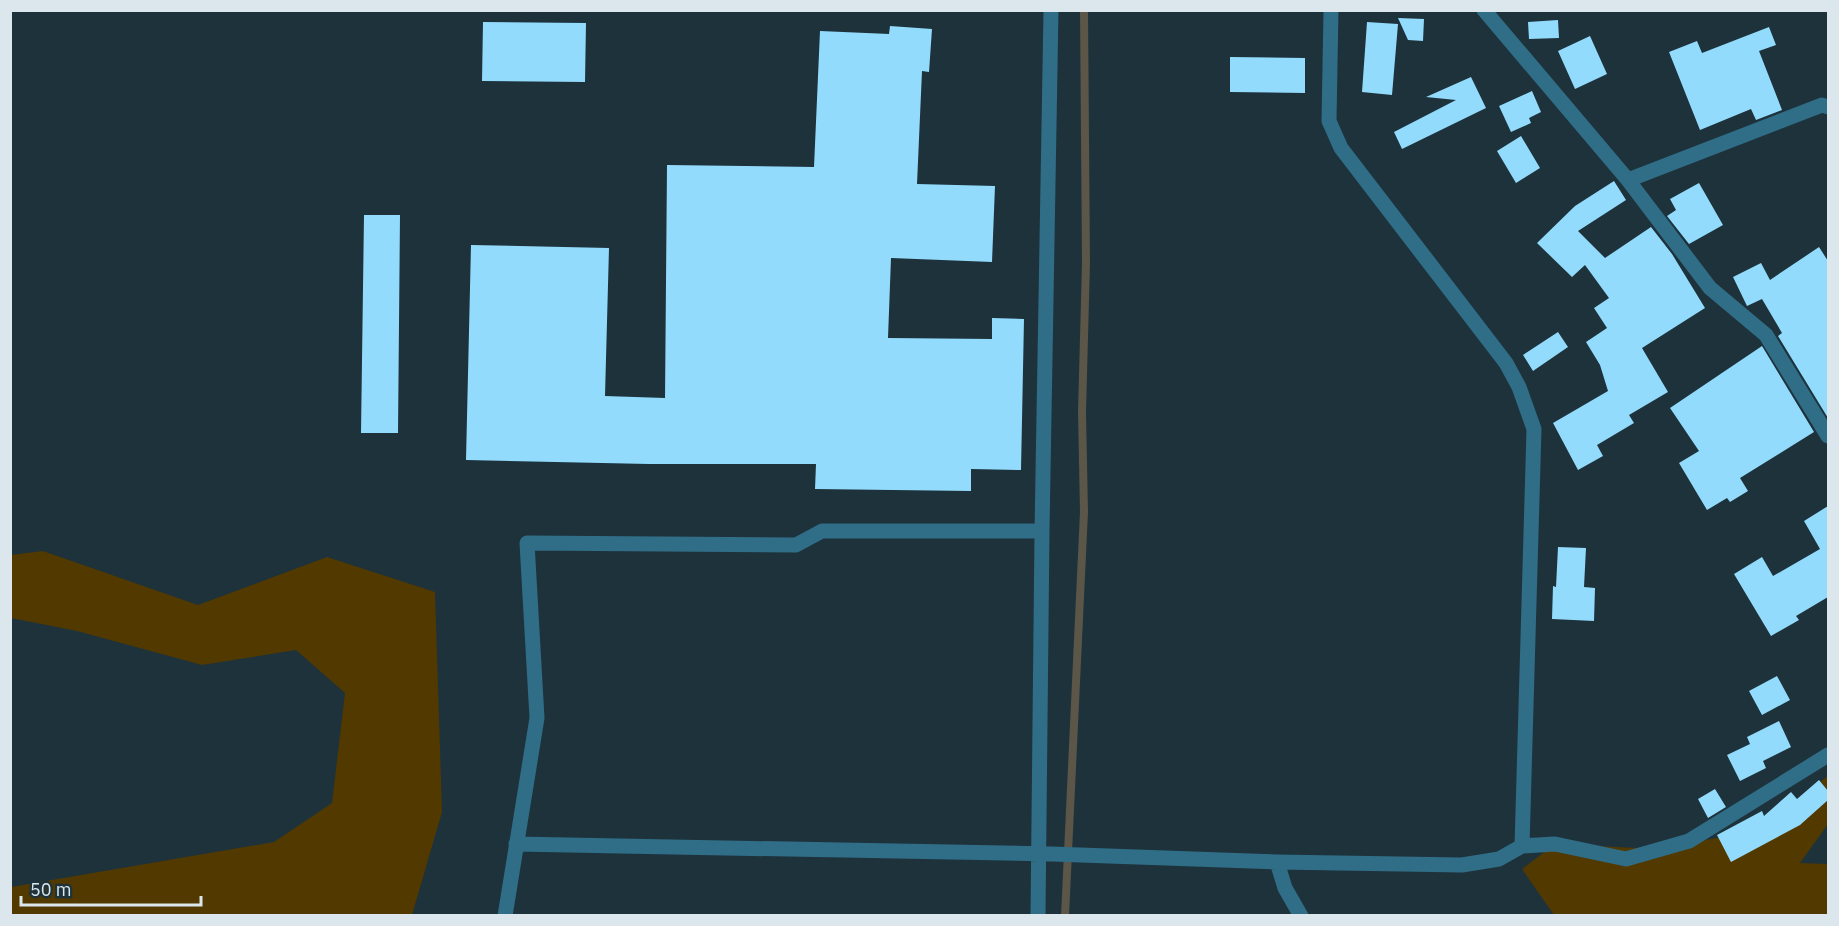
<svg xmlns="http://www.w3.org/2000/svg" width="1839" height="926" font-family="'IBM Plex Sans',sans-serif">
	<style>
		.green { fill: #513900 }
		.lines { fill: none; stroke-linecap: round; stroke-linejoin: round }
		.stream { stroke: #5b5648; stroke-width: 8 }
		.building { fill: #93dbfc }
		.minor { stroke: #306d87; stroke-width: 15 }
	</style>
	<rect width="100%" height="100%" fill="#1d323b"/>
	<path class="green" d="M 43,551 L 198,605 L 327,557 L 435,592 L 442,812 L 412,915 L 11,915 L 11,887 L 274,842 L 332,803 L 345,693 L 296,650 L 202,665 L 77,631 L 11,618 L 11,555 Z
		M 1828,776 L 1828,824 L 1800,863 L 1828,864 L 1828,915 L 1554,915 L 1522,869 L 1555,844 L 1658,849 L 1753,831 Z"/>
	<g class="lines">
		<path class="stream" d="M 1065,916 L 1084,512 L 1082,412 L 1086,263 L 1084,10"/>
	</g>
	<path class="building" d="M 1398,18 L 1424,19 L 1423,41 L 1408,40 Z
		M 1558,20 L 1559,38 L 1529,39 L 1528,22 Z
		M 483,22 L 586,23 L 585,82 L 482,81 Z
		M 1367,22 L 1398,24 L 1392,95 L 1362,92 Z
		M 890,26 L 932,29 L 929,72 L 922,71 L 917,184 L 995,186 L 992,262 L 891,258 L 888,338 L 992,339 L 992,318 L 1024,319 L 1021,470 L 971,469 L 971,491 L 815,489 L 816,464 L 649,464 L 466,460 L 471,245 L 609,248 L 605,396 L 665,398 L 667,165 L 814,167 L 820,31 L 889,34 Z
		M 1769,27 L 1776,45 L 1759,51 L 1782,110 L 1756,120 L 1751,109 L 1700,130 L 1669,52 L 1697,41 L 1702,53 Z
		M 1590,36 L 1607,74 L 1575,89 L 1558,51 Z
		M 1230,57 L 1305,58 L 1305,93 L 1230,92 Z
		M 1471,77 L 1486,108 L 1402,149 L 1394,132 L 1456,100 L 1426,97 Z
		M 1532,91 L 1541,112 L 1529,118 L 1531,123 L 1511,132 L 1499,106 Z
		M 1521,136 L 1540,168 L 1516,183 L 1497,151 Z
		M 1614,181 L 1626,200 L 1578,231 L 1605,258 L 1651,227 L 1672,254 L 1705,308 L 1642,348 L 1668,392 L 1629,415 L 1634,423 L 1597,445 L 1603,456 L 1578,470 L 1553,423 L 1608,391 L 1600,365 L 1586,342 L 1607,328 L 1594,308 L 1609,298 L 1585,265 L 1572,277 L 1537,243 L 1575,206 Z
		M 1699,183 L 1723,225 L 1689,244 L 1667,216 L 1676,210 L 1670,199 Z
		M 364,215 L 400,215 L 398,433 L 361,433 Z
		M 1819,247 L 1828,261 L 1828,418 L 1778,336 L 1782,333 L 1762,299 L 1747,306 L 1733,277 L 1761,263 L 1770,280 Z
		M 1558,332 L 1568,347 L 1533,371 L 1523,355 Z
		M 1762,346 L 1814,432 L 1740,478 L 1748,491 L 1730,502 L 1727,498 L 1707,510 L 1679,463 L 1699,451 L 1670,408 Z
		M 1828,506 L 1828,597 L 1796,616 L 1799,620 L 1771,636 L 1734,574 L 1762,557 L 1773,576 L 1820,549 L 1804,521 Z
		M 1558,547 L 1586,548 L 1584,587 L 1595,588 L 1594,621 L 1552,619 L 1553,586 L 1556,587 Z
		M 1777,676 L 1790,700 L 1762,715 L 1749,691 Z
		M 1779,721 L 1791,747 L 1763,761 L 1766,768 L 1740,781 L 1727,755 L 1750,744 L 1747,737 Z
		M 1819,780 L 1828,791 L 1828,800 L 1800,825 L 1731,862 L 1717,835 L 1762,811 L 1764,816 L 1791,792 L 1797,799 Z
		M 1715,789 L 1726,807 L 1708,818 L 1698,799 Z"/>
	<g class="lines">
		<path class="minor" d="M 1331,10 L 1329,121 L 1341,148 L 1506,363 L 1519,387 L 1534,429 L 1522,846
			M 1484,10 L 1628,180 L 1710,288 L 1766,335 L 1828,436
			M 1628,180 L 1822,105 L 1828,107
			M 516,844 L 1052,854 L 1277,862 L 1462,865 L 1499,859 L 1522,846 L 1555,844 L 1626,859 L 1689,841 L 1828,755
			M 1277,862 L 1285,888 L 1301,916
			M 505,916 L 537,718 L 527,543 L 796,545 L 822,531 L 1042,531
			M 1038,916 L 1042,531 L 1051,10"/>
	</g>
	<rect width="1839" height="926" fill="none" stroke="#dbe7ed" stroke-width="24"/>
	<path d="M21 896v9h180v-9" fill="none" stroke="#dbe7ed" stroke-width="3"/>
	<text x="30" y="896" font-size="18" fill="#dbe7ed" stroke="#1d323b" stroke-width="4.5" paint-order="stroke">50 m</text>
</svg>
